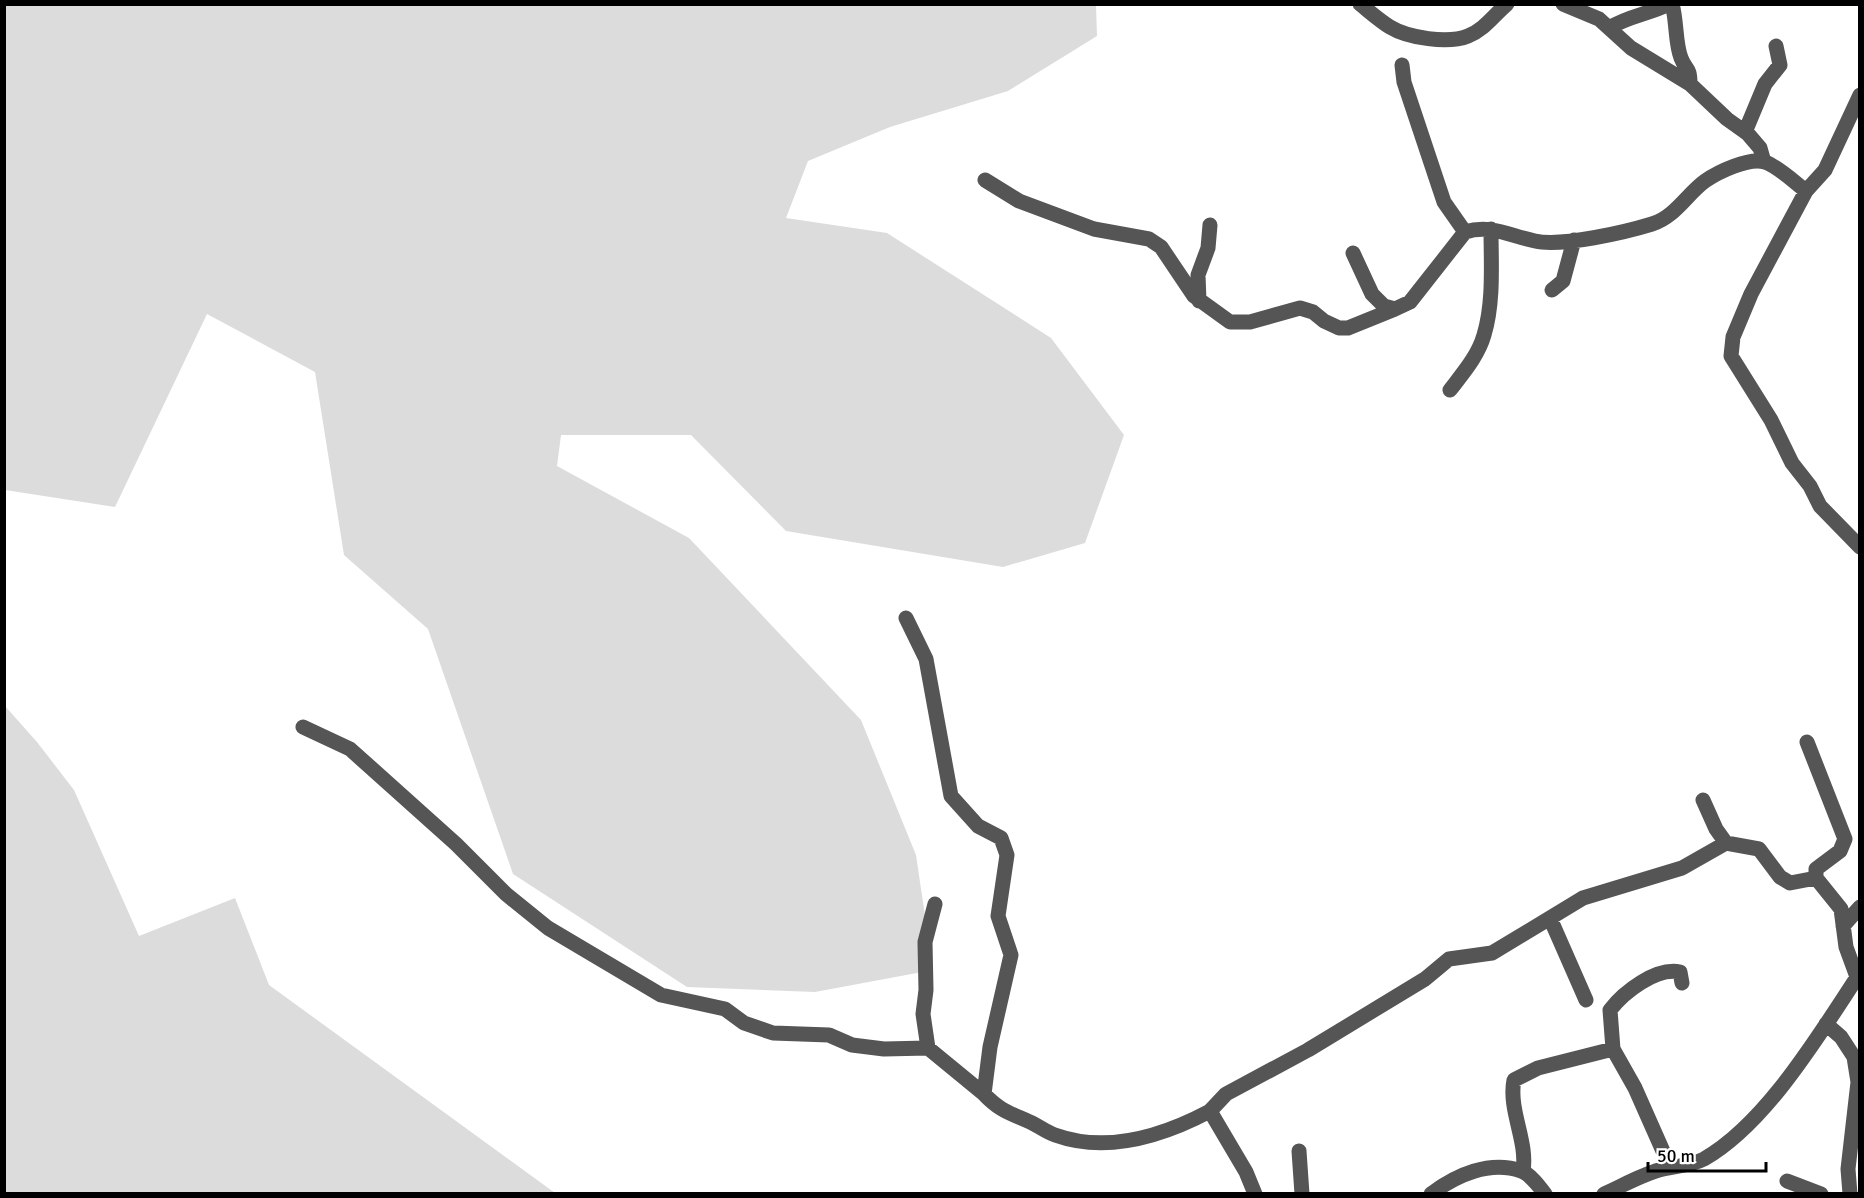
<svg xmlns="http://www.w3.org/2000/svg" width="1864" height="1198" font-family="Signika,sans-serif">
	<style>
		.green { fill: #dcdcdc }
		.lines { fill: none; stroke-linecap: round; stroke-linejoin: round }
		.minor { stroke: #555; stroke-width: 15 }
	</style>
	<rect width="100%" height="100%" fill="#fff"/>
	<path class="green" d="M 4,5 L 1096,5 L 1097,36 L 1008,91 L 890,127 L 808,161 L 786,218 L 887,233 L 1051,338 L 1124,435 L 1085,543 L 1003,567 L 786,531 L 691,435 L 561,435 L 557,466 L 689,538 L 861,720 L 916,855 L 933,970 L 815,992 L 687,987 L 513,874 L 428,629 L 344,555 L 315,372 L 207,314 L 115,507 L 5,490 Z
		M 5,706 L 37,742 L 74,790 L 139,936 L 235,898 L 269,985 L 555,1193 L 5,1193 Z"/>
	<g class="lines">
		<path class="minor" d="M 1360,4 C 1370,12 1380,21 1390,27 C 1408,38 1448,44 1468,36 C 1484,30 1494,15 1507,4
			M 1563,4 L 1599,19 L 1631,48 L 1690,84 L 1727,119 L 1748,134 L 1760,148 L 1764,162
			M 1672,4 C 1677,21 1675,43 1681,58 C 1686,71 1690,66 1690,84
			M 1609,28 C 1628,16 1649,14 1669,4
			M 1402,65 L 1404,82 L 1444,202 L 1465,232
			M 1860,95 L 1825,170 L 1806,191 L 1751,294 L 1733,337 L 1731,356 L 1771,420 L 1792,463 L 1810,486 L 1820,506 L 1860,547
			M 1745,132 L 1765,84 L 1780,65 L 1776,46
			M 985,180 L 1019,201 L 1094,229 L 1149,239 L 1161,247 L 1194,296 L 1230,322 L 1250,322 L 1300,308 L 1313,312 L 1324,321 L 1339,328 L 1348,328 L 1395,309
			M 1353,253 L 1372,294 L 1384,306 L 1395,309 L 1410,302 L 1465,232 C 1491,224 1510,236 1535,241 C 1562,247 1626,232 1652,224 C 1675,217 1687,194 1705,181 C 1718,172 1749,157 1765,162 C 1779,167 1794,182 1806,191
			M 1552,290 L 1563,281 L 1574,240
			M 1199,301 L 1198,275 L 1208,248 L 1210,225
			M 1450,390 C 1463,373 1478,356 1484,335 C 1494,302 1491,263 1491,229
			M 906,618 L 926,659 L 951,796 L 978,826 L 1001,838 L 1007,855 L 998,916 L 1011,955 L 990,1047 L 984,1094 C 1000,1111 1010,1113 1030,1122 C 1039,1126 1046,1132 1055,1135 C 1108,1154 1163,1136 1210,1111
			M 303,727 L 350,749 L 456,844 L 506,894 L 548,928 L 661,995 L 725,1009 L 744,1023 L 773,1033 L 829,1035 L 852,1045 L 884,1049 L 928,1048 L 984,1094
			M 1807,742 L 1845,839 L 1840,851 L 1816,869 L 1816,878 L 1841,909 L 1846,947 L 1857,977
			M 1703,800 L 1716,829 L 1726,843 L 1759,849 L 1780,877 L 1790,883 L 1816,878
			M 1550,918 L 1586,1000
			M 1843,926 L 1860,907
			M 1826,1024 L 1841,1037 L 1854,1057 L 1858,1082 L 1848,1169 L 1850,1194
			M 928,1048 L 923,1014 L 926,990 L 925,942 L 935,904
			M 1299,1151 L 1302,1194
			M 1670,1167 L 1635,1088 L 1613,1049 L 1610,1010 C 1624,992 1656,967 1680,972 L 1682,983
			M 1523,1171 C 1528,1141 1508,1110 1514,1080 L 1538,1068 L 1613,1049
			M 1787,1181 L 1821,1194
			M 1255,1194 L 1246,1172 L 1210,1111 L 1226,1094 L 1308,1050 L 1425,979 L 1449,959 L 1492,953 L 1583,898 L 1682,868 L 1726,843
			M 1431,1194 C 1456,1175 1490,1160 1521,1171 C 1530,1174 1539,1186 1545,1194
			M 1604,1194 C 1622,1186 1641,1175 1659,1170 C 1673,1166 1691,1166 1704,1159 C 1767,1123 1820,1033 1860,973"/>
	</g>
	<rect width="1864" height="1198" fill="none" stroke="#000000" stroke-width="12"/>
	<path d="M1648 1162v9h118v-9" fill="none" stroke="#000000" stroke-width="3"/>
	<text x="1657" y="1162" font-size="18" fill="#000000" stroke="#ffffff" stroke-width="4.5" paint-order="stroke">50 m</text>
</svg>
